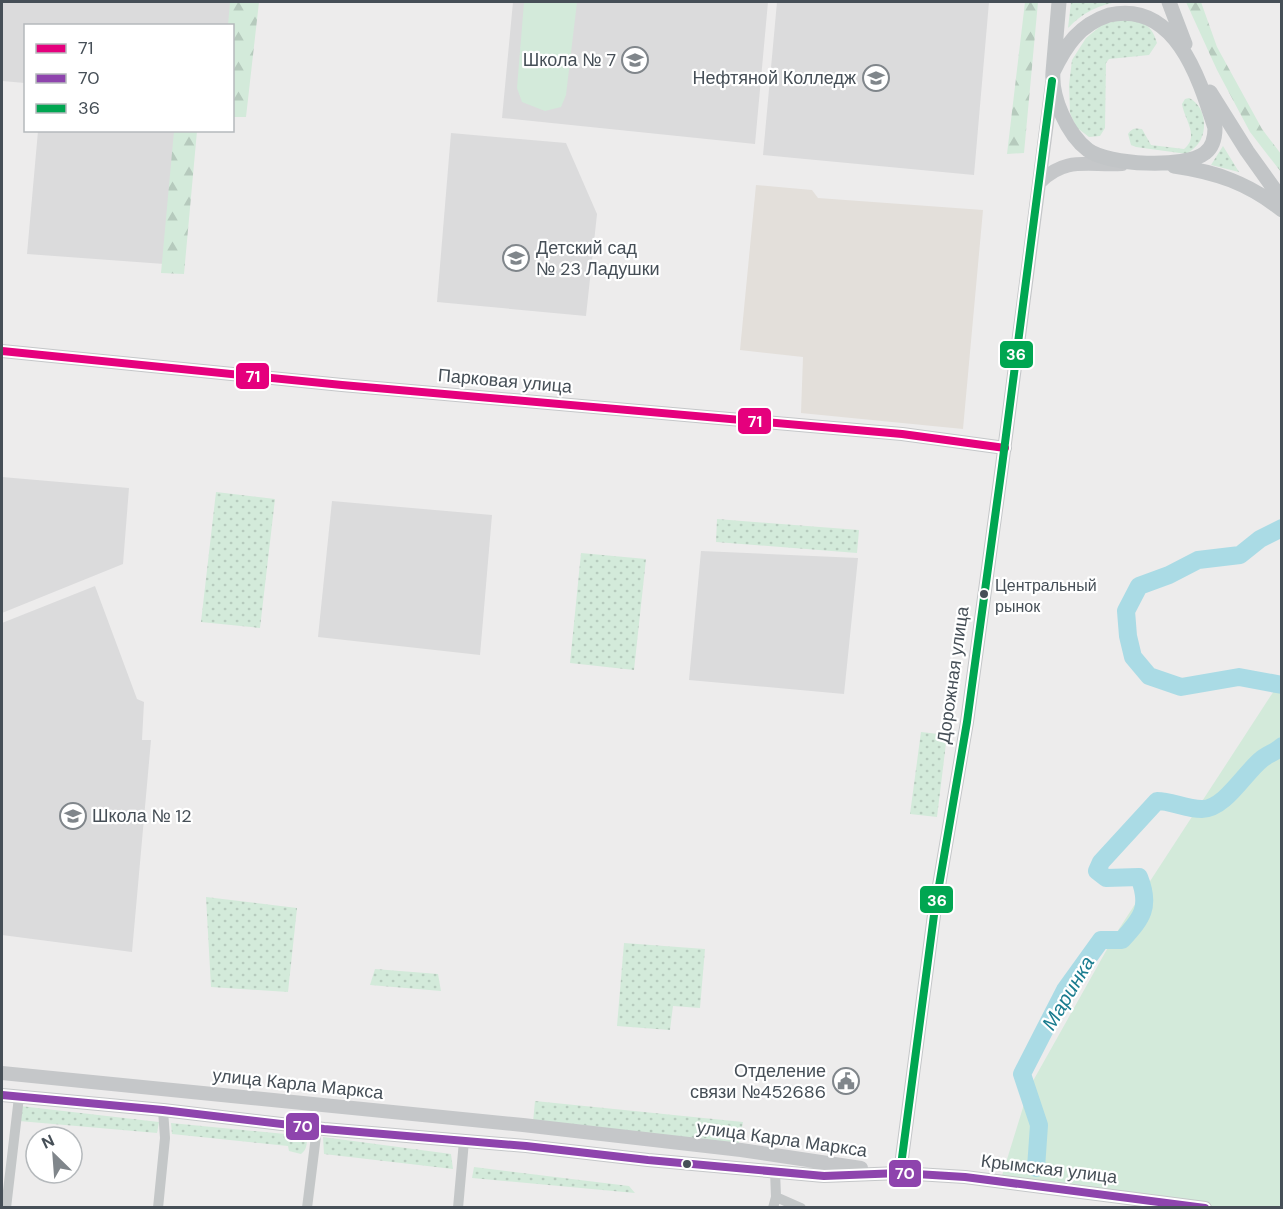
<svg xmlns="http://www.w3.org/2000/svg" width="1283" height="1209" font-family="'DM Sans',sans-serif">
	<style>
		.commercial { fill: #e3dfda }
		.education { fill: #dbdbdc }
		.grass { fill: url(#grass-dots) }
		.forest { fill: url(#forest-firs) }
		.garden { fill: #d3eada }
		.lines { fill: none; stroke-linecap: round; stroke-linejoin: round }
		.river { stroke: #aadbe5; stroke-width: 18 }
		.street { stroke: #c4c7c8; stroke-width: 10 }
		.secondary { stroke: #c5c7c9; stroke-width: 14 }
		.primary { stroke: #c2c5c7; stroke-width: 15 }
		.bus-1-casing { stroke: #fff; stroke-width: 12 }
		.bus-2-casing { stroke: #fff; stroke-width: 12 }
		.bus-3-casing { stroke: #fff; stroke-width: 12 }
		.bus-1 { stroke: #e5007d; stroke-width: 8 }
		.bus-2 { stroke: #8e44ad; stroke-width: 8 }
		.bus-3 { stroke: #00a651; stroke-width: 8 }
		.bus-dot { fill: #464f57; stroke: #fff; stroke-width: 2 }
		.labels { text-anchor: middle; dominant-baseline: central; stroke-width: 4.5; stroke-linejoin: round; paint-order: stroke }
		.bus-label { font-size: 16px; fill: #464f57; stroke: #fff; text-anchor: start }
		.poi-label { font-size: 18px; fill: #464f57; stroke: #fff; text-anchor: end }
		.street-label { font-size: 18px; fill: #464f57; stroke: #fff }
		.water-label { font-size: 20px; font-style: italic; fill: #1a7c8f; stroke: #fff }
		.line-badge { stroke: #fff; stroke-width: 2 }
		.badge-label { font-size: 16px; text-anchor: middle; font-weight: bold; fill: #fff }
	</style>
	<defs>
		<pattern id="grass-dots" width="8" height="8" patternUnits="userSpaceOnUse" patternTransform="scale(1.5)"><rect width="8" height="8" fill="#d3eada"/><path d="M2 2h.1M6 6h.1" fill="none" stroke="#b6cabd" stroke-width="1.8" stroke-linecap="round"/></pattern>
		<pattern id="forest-firs" width="22" height="20" patternUnits="userSpaceOnUse" patternTransform="scale(1.5)"><rect width="22" height="20" fill="#d3eada"/><path d="M5 1l3.5 6h-7zM16 11l3.5 6h-7z" fill="#b6cabd"/></pattern>
	</defs>
	<rect width="100%" height="100%" fill="#edecec"/>
	<path class="commercial" d="M 756,185 L 812,190 L 818,198 L 983,210 L 963,429 L 801,413 L 803,357 L 740,350 Z"/>
	<path class="education" d="M 2,2 L 249,2 L 232,26 L 26,26 L 25,83 L 2,81 Z
		M 513,2 L 768,2 L 755,144 L 502,118 Z
		M 777,2 L 989,2 L 974,175 L 763,155 Z
		M 38,131 L 196,131 L 178,265 L 27,254 Z
		M 451,133 L 566,143 L 597,214 L 586,316 L 437,302 Z
		M 2,477 L 129,488 L 123,564 L 2,613 Z
		M 332,501 L 492,515 L 480,655 L 318,637 Z
		M 701,551 L 858,558 L 844,694 L 689,680 Z
		M 95,586 L 137,699 L 144,702 L 142,740 L 151,740 L 132,952 L 2,935 L 2,623 Z"/>
	<path class="grass" d="M 1071,2 L 1120,2 C 1099,4 1082,13 1068,28 Z
		M 1124,19 C 1143,22 1151,23 1157,43 L 1149,55 L 1109,59 L 1106,63 L 1105,128 L 1100,136 L 1089,137 L 1076,127 L 1070,113 L 1069,85 L 1072,60 L 1086,38 L 1103,24 Z
		M 1189,98 C 1206,106 1208,131 1198,144 C 1195,148 1190,151 1187,154 L 1136,147 L 1131,145 L 1128,134 C 1132,128 1135,128 1142,129 L 1151,145 L 1184,149 C 1200,136 1184,119 1182,104 L 1185,99 Z
		M 1223,146 L 1239,172 L 1211,165 Z
		M 216,492 L 275,499 L 260,628 L 201,622 Z
		M 717,519 L 859,530 L 857,553 L 716,542 Z
		M 581,553 L 646,559 L 634,670 L 570,663 Z
		M 921,732 L 947,735 L 937,817 L 910,814 Z
		M 206,897 L 297,908 L 288,992 L 211,987 Z
		M 624,943 L 705,949 L 700,1008 L 673,1006 L 670,1030 L 617,1026 Z
		M 375,969 L 438,974 L 441,991 L 370,985 Z
		M 535,1101 L 743,1122 L 739,1143 L 533,1122 Z
		M 20,1106 L 159,1122 L 157,1133 L 19,1121 Z
		M 171,1123 L 307,1136 C 307,1143 307,1150 301,1154 L 289,1151 L 288,1146 L 172,1134 Z
		M 323,1137 L 451,1154 L 453,1169 L 324,1154 Z
		M 474,1167 L 629,1186 L 635,1193 L 472,1178 Z"/>
	<path class="forest" d="M 230,2 L 259,2 L 246,117 L 233,117 L 232,26 L 228,25 Z
		M 1025,2 L 1038,2 L 1024,153 L 1007,154 Z
		M 1186,2 L 1201,2 L 1217,47 L 1262,129 L 1281,154 L 1281,172 L 1250,132 L 1217,70 Z
		M 174,131 L 197,131 L 184,274 L 161,273 Z"/>
	<path class="garden" d="M 524,2 L 577,2 L 566,95 L 561,107 L 545,111 L 522,102 L 517,88 Z
		M 1281,680 L 1281,1207 L 1201,1207 L 1000,1182 L 1029,1088 L 1115,935 Z"/>
	<g class="lines">
		<path class="river" d="M 1282,528 L 1260,539 L 1240,555 L 1198,560 L 1169,575 L 1139,586 L 1126,611 L 1128,636 L 1133,657 L 1149,676 L 1181,687 L 1239,677 L 1282,685
			M 1036,1168 L 1039,1125 L 1022,1074 L 1065,990 L 1101,940 L 1122,940 C 1142,918 1151,907 1139,877 L 1106,878 L 1097,871 L 1101,862 L 1157,801 C 1171,801 1186,809 1202,809 C 1225,809 1245,772 1262,759 C 1268,754 1276,752 1282,746"/>
		<path class="street" d="M 776,1197 L 801,1208
			M 6,1208 L 19,1097
			M 158,1208 L 165,1138 L 163,1110
			M 307,1208 L 317,1128
			M 458,1208 L 464,1141
			M 773,1208 L 776,1197 L 775,1171"/>
		<path class="secondary" d="M 1040,182 C 1066,156 1088,166 1122,164
			M 2,351 L 342,385 L 902,434 L 1005,448
			M 2,1073 L 523,1125 L 741,1150 L 861,1168
			M 2,1095 L 163,1110 L 324,1129 L 526,1146 L 648,1160 L 824,1176 L 900,1173 L 965,1177 L 1205,1208
			M 900,1173 L 934,915 L 967,722 L 1002,466 L 1052,84"/>
		<path class="primary" d="M 1169,2 L 1185,44
			M 1053,72 C 1066,45 1079,25 1109,15 C 1176,0 1200,81 1215,128 C 1215,137 1213,147 1205,153 C 1185,169 1108,165 1088,150 C 1067,134 1051,97 1053,72 L 1059,2
			M 1210,92 L 1247,151 L 1282,200
			M 1174,166 C 1216,172 1248,183 1282,210"/>
		<defs>
			<path id="bus-1" d="M 2,351 L 342,385 L 902,434 L 1005,448"/>
			<path id="bus-2" d="M 2,1095 L 163,1110 L 324,1129 L 526,1146 L 648,1160 L 824,1176 L 900,1173 L 965,1177 L 1205,1208"/>
			<path id="bus-3" d="M 900,1173 L 934,915 L 967,722 L 1002,466 L 1052,81"/>
		</defs>
		<use href="#bus-1" class="bus-1-casing"/>
		<use href="#bus-2" class="bus-2-casing"/>
		<use href="#bus-3" class="bus-3-casing"/>
		<use href="#bus-1" class="bus-1"/>
		<use href="#bus-2" class="bus-2"/>
		<use href="#bus-3" class="bus-3"/>
	</g>
	<defs>
		<symbol id="school-ring" viewBox="-11 -11 22 22"><circle r="9.5" fill="#fff" stroke="#80868b" stroke-width="1.5"/><path d="M0-5L7-2L0 1L-7-2ZM-4 1L0 2.5L4 1V4Q0 6-4 4Z" fill="#80868b"/></symbol>
		<symbol id="university-ring" viewBox="-11 -11 22 22"><circle r="9.5" fill="#fff" stroke="#80868b" stroke-width="1.5"/><path d="M0-5L7-2L0 1L-7-2ZM-4 1L0 2.5L4 1V4Q0 6-4 4Z" fill="#80868b"/></symbol>
		<symbol id="civic-ring" viewBox="-11 -11 22 22"><circle r="9.5" fill="#fff" stroke="#80868b" stroke-width="1.5"/><path d="M-.6-6.5H3V-4.5H.6V-3L4-1V1h2V6H-6V1h2V-1L-.6-3ZM-1.2 2.5V6h2.4V2.5Z" fill="#80868b"/></symbol>
	</defs>
	<g fill-rule="evenodd">
		<use href="#school-ring" x="620" y="45" width="30" height="30"/>
		<use href="#university-ring" x="861" y="63" width="30" height="30"/>
		<use href="#school-ring" x="501" y="243" width="30" height="30"/>
		<use href="#school-ring" x="58" y="801" width="30" height="30"/>
		<use href="#civic-ring" x="831" y="1066" width="30" height="30"/>
	</g>
	<g class="bus-dot">
		<circle cx="984" cy="594" r="5"/>
		<circle cx="687" cy="1164" r="5"/>
	</g>
	<g class="labels">
		<g class="bus-label">
			<text x="995" y="585">Центральный<tspan x="995" dy="21">рынок</tspan></text>
		</g>
		<g class="poi-label">
			<text x="616" y="60">Школа № 7</text>
			<text x="856" y="78">Нефтяной Колледж</text>
			<text x="536" y="248" text-anchor="start">Детский сад<tspan x="536" dy="21">№ 23 Ладушки</tspan></text>
			<text x="92" y="816" text-anchor="start">Школа № 12</text>
			<text x="826" y="1071">Отделение<tspan x="826" dy="21">связи №452686</tspan></text>
		</g>
		<g class="street-label">
			<text transform="translate(505 381) rotate(5)">Парковая улица</text>
			<text transform="translate(953 675) rotate(-82)">Дорожная улица</text>
			<text transform="translate(298 1084) rotate(6)">улица Карла Маркса</text>
			<text transform="translate(782 1139) rotate(8)">улица Карла Маркса</text>
			<text transform="translate(1049 1169) rotate(7)">Крымская улица</text>
		</g>
		<g class="water-label">
			<text transform="translate(1068 993) rotate(-59)">Маринка</text>
		</g>
	</g>
	<g class="line-badge">
		<rect x="999" y="340" width="35" height="29" rx="6" fill="#00a651"/>
		<rect x="235" y="362" width="35" height="28" rx="6" fill="#e5007d"/>
		<rect x="737" y="407" width="35" height="28" rx="6" fill="#e5007d"/>
		<rect x="919" y="885" width="35" height="29" rx="6" fill="#00a651"/>
		<rect x="285" y="1112" width="35" height="29" rx="6" fill="#8e44ad"/>
		<rect x="888" y="1159" width="34" height="29" rx="6" fill="#8e44ad"/>
	</g>
	<g class="badge-label">
		<text x="1016" y="360">36</text>
		<text x="253" y="382">71</text>
		<text x="755" y="427">71</text>
		<text x="937" y="906">36</text>
		<text x="303" y="1132">70</text>
		<text x="905" y="1179">70</text>
	</g>
	<rect width="1283" height="1209" fill="none" stroke="#464f57" stroke-width="6"/>
	<rect x="24" y="24" width="210" height="108" fill="#ffffff" stroke="#b5b9bc" stroke-width="1.5"/>
	<rect x="36" y="44" width="30" height="9" fill="#e5007d" stroke="#b5b9bc" stroke-width="1.5"/>
	<text x="78" y="54" font-size="18" fill="#464f57">71</text>
	<rect x="36" y="74" width="30" height="9" fill="#8e44ad" stroke="#b5b9bc" stroke-width="1.5"/>
	<text x="78" y="84" font-size="18" fill="#464f57">70</text>
	<rect x="36" y="104" width="30" height="9" fill="#00a651" stroke="#b5b9bc" stroke-width="1.5"/>
	<text x="78" y="114" font-size="18" fill="#464f57">36</text>
	<g transform="translate(54 1155) rotate(335)"><circle r="28" fill="#ffffff" stroke="#b5b9bc" stroke-width="1.5"/>
	<path d="M0-4.5L10 22L0 15L-10 22Z" fill="#80868b"/>
	<text y="-9" font-size="16" font-weight="bold" text-anchor="middle" fill="#464f57">N</text>
	</g>
</svg>
